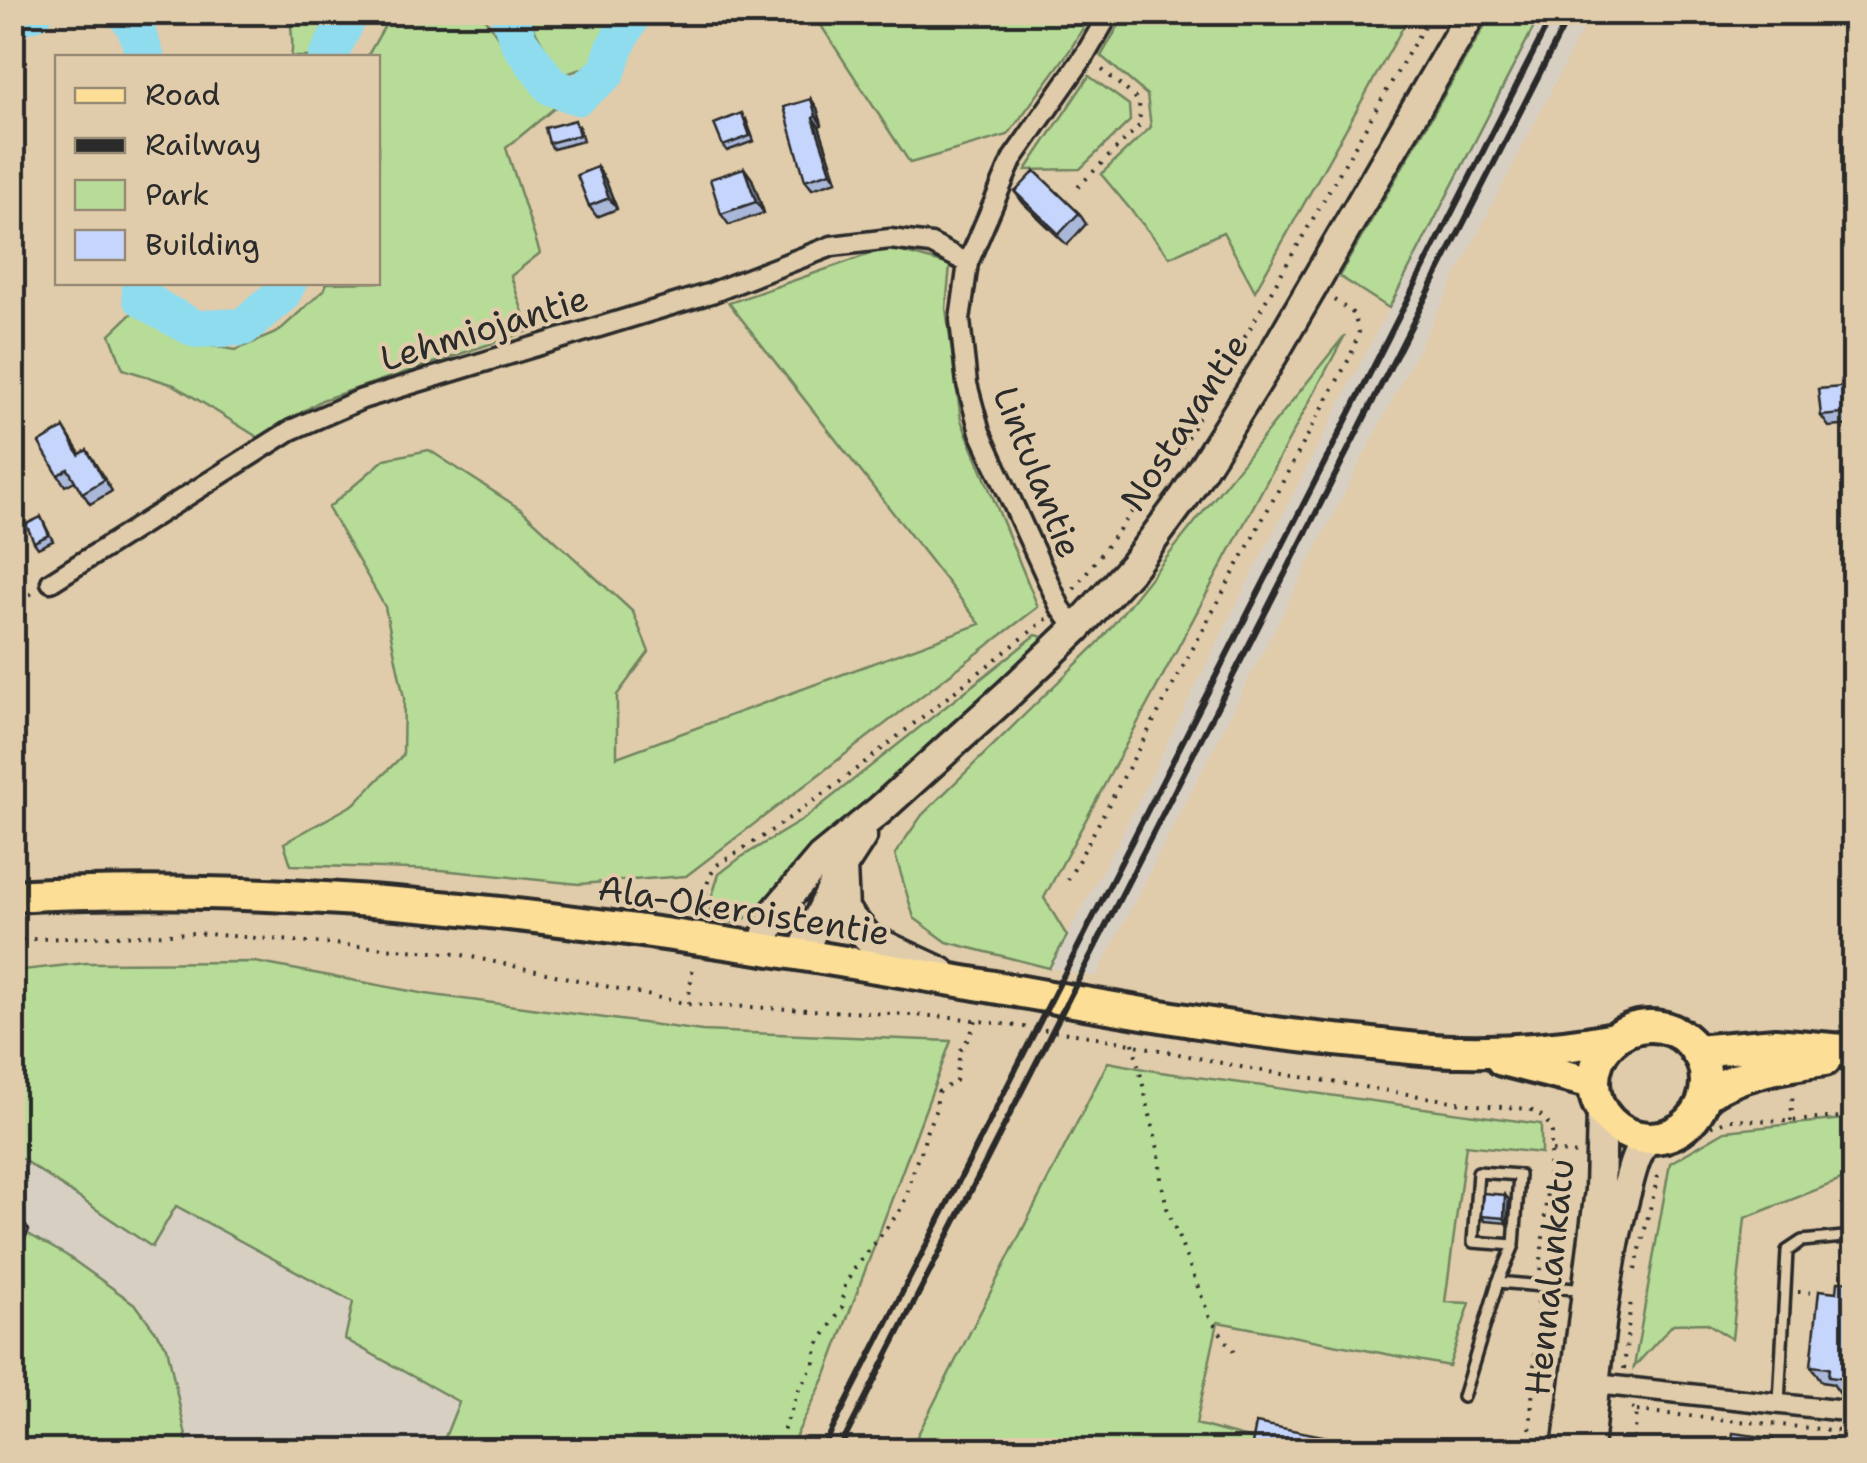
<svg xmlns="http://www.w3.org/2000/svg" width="1867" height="1463" font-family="'Shantell Sans',sans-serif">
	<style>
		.built { fill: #d8cfc3 }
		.green { fill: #b7dc97; stroke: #718461; stroke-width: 2.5 }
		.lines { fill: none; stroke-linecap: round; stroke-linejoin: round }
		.river { stroke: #8fdcef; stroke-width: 38 }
		.lane-casing { stroke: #2b2b2b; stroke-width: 16 }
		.street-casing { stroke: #2b2b2b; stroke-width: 25 }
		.secondary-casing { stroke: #2b2b2b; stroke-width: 35 }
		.primary-casing { stroke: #2b2b2b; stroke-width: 38 }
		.path { stroke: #2b2b2b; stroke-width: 4; stroke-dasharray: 2.5 8; stroke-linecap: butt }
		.lane { stroke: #e0ccaa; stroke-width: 9 }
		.street { stroke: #e0ccaa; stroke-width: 18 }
		.secondary { stroke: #e0ccaa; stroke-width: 28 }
		.primary { stroke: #fcde96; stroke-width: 30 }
		.rail { stroke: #2b2b2b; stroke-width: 6 }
		.wall { fill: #a9b7d9; stroke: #2b2b2b; stroke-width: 2.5 }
		.shaded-wall { fill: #8a95b0; stroke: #2b2b2b; stroke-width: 2.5 }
		.building { fill: #c5d5fc; stroke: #2b2b2b; stroke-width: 2.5 }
		.labels { text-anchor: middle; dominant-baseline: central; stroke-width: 8; stroke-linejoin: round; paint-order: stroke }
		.street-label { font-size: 35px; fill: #2b2b2b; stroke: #e0ccaa }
	</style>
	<rect width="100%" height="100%" fill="#e0ccaa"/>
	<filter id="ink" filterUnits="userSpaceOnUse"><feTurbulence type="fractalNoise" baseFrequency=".01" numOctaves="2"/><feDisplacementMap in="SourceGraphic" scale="20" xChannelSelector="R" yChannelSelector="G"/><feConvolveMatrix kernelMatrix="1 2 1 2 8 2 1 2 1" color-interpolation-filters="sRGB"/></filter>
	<g filter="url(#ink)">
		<path class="built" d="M 1541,13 L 1591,13 L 1096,977 L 1049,968 L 1122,834 L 1234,609 Z
			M 12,1153 L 151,1246 L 176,1206 L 353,1302 L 346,1339 L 460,1402 L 440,1450 L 189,1450 L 167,1348 L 13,1225 Z"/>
		<path class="green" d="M 291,13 L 336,13 L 314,57 L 291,57 C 295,40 289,29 291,13 Z
			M 392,13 L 481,13 L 530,82 L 557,106 L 506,148 L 540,253 L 511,276 L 529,331 L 322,400 L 259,438 L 174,385 L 123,369 L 110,334 L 134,311 L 193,343 L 236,350 L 278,332 L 324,290 L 327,283 L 378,282 L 378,58 L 367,57 Z
			M 525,13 L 621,13 L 598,63 L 561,76 Z
			M 813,13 L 1092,13 L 1070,50 L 1008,135 L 910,163 Z
			M 1126,13 L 1411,13 L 1255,291 L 1223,232 L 1170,257 L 1101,174 L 1151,127 L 1147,95 L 1101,56 Z
			M 1492,13 L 1541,13 L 1389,308 L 1339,276 Z
			M 1089,76 L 1129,105 L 1130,121 L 1080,169 L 1026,170 Z
			M 887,248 L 950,265 L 946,308 L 961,420 L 1038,607 L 686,876 L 579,884 L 441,870 L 291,865 L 284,843 L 354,804 L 403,755 L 404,698 L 385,607 L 328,508 L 385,459 L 429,450 L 522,510 L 633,612 L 649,652 L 617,695 L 617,757 L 980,624 L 729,303 Z
			M 1345,335 L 1044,898 L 1067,936 L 1049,968 L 947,942 L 914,918 L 895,854 L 922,815 L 1099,642 Z
			M 1036,635 L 1043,637 L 1034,651 L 940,733 L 819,850 L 767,904 L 738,923 L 710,920 L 710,902 L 719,874 L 740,858 L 804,819 Z
			M 255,962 L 426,994 L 702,1031 L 951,1041 L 826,1375 L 789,1450 L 440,1450 L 459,1402 L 345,1339 L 353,1302 L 176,1206 L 152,1247 L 13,1153 L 13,971 L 86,963 Z
			M 1108,1062 L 1160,1072 L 1541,1124 L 1541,1153 L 1466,1145 L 1445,1302 L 1470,1303 L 1449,1366 L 1218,1322 L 1196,1424 L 1255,1440 L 1253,1450 L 910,1450 Z
			M 1854,1118 L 1854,1175 L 1745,1218 L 1732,1339 L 1707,1323 L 1673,1324 L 1634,1367 L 1670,1163 L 1725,1131 Z
			M 12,1225 L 66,1255 L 136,1305 L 167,1347 L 189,1450 L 13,1450 Z"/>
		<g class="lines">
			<path class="river" d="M 124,12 L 134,24 L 146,58
				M 508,12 L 519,42 L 552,87 L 578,96 L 607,72 L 614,49 L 634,12
				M 12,18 L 34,12
				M 327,58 L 351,12
				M 141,282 L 141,297 L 162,311 L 196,329 L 243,327 L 281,295 L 288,282"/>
			<defs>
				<path id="lane" d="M 1498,1282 L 1585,1290
					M 1463,1397 L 1498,1282 L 1514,1245 L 1519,1175 L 1478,1172 L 1473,1242 L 1514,1245
					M 1779,1403 L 1787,1251 L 1802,1241 L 1854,1236"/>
				<path id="street" d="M 51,582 L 291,430 L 362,399 L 711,293 L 832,246 L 890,239 L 931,244 L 968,263
					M 1076,629 L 1060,607 L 980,432 L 967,384 L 960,320 L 968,263 L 1013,158 L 1085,55 L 1110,12
					M 1587,1383 L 1854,1412"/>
				<path id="secondary" d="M 862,836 L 842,867 L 844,910 L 868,938 L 941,972
					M 761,949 L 775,912 L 821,858 L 880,810 L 1009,693 L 1076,629 L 1134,565 L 1185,496 L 1264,370 L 1472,12
					M 801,955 L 838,876
					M 1567,1450 L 1600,1190 L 1602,1112
					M 1588,1450 C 1596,1365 1603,1279 1625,1196 C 1631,1175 1634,1156 1647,1138"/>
				<path id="primary" d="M 12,896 C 332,878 649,928 964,982 C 1094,1004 1224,1030 1356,1042 C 1391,1046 1426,1051 1461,1051 C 1513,1052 1564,1048 1615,1038
					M1594 1082a56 56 0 1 1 112 0a56 56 0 1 1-112 0Z
					M 1696,1051 L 1775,1044 L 1854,1051
					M 1502,1060 L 1593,1083
					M 1705,1096 C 1737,1072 1785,1066 1825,1060"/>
			</defs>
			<use href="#lane" class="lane-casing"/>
			<use href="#street" class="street-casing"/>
			<use href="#secondary" class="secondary-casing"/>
			<use href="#primary" class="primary-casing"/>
			<path class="path" d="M 1078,187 L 1140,125 L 1139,101 L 1100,68
				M 1074,589 L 1181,448 L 1432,12
				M 12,606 L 34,592
				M 1068,880 L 1350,357 L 1359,333 L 1354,314 L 1334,300
				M 701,914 L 709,877 L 717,865 L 768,833 L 836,785 L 1048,618
				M 12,940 L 194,933 L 458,954 L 688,1004 L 951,1017 L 1097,1037 L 1251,1069 L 1476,1105 L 1529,1109 C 1541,1114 1549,1121 1552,1133 L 1540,1272
				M 688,1004 L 693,964
				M 1133,1043 L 1159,1153 L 1161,1179 L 1167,1208 L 1210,1318 L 1234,1352
				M 1791,1121 L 1793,1091
				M 1552,1151 L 1577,1154
				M 1667,1155 L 1707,1128 L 1728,1120 L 1791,1121 L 1854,1116
				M 1635,1270 L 1659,1172
				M 1798,1292 L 1819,1293
				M 1624,1369 L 1631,1299
				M 1632,1408 L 1637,1411 L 1633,1450
				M 1637,1411 L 1851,1432
				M 776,1450 L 799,1389 L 815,1362 L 817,1346 L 842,1308 L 845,1286 L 852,1272 L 899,1212 L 906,1198 L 916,1162 L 922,1150 L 927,1130 L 936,1109 L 938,1092 L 956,1081 L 960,1051 L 970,1036 L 976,1020
				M 1529,1450 L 1538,1301"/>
			<use href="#lane" class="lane"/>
			<use href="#street" class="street"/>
			<use href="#secondary" class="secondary"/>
			<use href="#primary" class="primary"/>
			<path class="rail" d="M 822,1450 L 1554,12
				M 839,1450 L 1571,12"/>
		</g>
		<path class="wall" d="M 811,99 L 817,108 L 822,125 L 819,126 L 837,181 L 812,189 L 805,180 Z
			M 746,119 L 754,141 L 727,151 L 723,146 Z
			M 579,126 L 583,141 L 553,149 L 549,143 Z
			M 597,167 L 605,179 L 617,209 L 597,217 L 589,206 Z
			M 744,168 L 752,179 L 764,213 L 729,225 L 721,214 Z
			M 1015,192 L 1079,213 L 1086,224 L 1067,245 L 1023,203 Z
			M 12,383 L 22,400 L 12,406 Z
			M 1854,386 L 1854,425 L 1829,427 L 1821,416 Z
			M 64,428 L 80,454 L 87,450 L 112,491 L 90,504 L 75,481 L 65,486 L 58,475 Z
			M 12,495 L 23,511 L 12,518 Z
			M 41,517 L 53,541 L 38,548 L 34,542 Z
			M 1505,1195 L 1509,1200 L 1507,1223 L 1485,1221 L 1481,1216 Z
			M 1854,1282 L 1854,1395 L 1840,1394 L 1833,1384 L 1822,1382 L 1811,1366 L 1837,1292 Z"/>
		<path class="shaded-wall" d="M 811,99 L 817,108 L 822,125 L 816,116 Z
			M 813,118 L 819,126 L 837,181 L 831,172 Z
			M 597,167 L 605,179 L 617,209 L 609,198 Z
			M 744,168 L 752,179 L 764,213 L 756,202 Z
			M 1505,1195 L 1509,1200 L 1507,1223 L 1504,1218 Z
			M 25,1225 L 29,1230 L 20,1249 L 16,1243 Z
			M 1772,1438 L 1781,1450 L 1771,1450 Z"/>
		<path class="building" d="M 811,99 L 816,116 L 813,118 L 831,172 L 805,180 L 784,107 Z
			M 742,113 L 750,136 L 723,146 L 714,124 Z
			M 575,120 L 579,135 L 549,143 L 545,128 Z
			M 597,167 L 609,198 L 589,206 L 577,175 Z
			M 744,168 L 756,202 L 721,214 L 710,179 Z
			M 1035,171 L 1079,213 L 1059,234 L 1015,192 Z
			M 1854,386 L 1854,413 L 1821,416 L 1818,389 Z
			M 64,428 L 79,455 L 87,450 L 104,480 L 82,493 L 68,469 L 58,475 L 39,443 Z
			M 41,517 L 49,535 L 34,542 L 26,524 Z
			M 1483,1193 L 1505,1195 L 1504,1218 L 1481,1216 Z
			M 12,1219 L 25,1225 L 16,1243 L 12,1241 Z
			M 1838,1281 L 1854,1282 L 1854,1380 L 1828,1377 L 1829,1368 L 1811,1366 L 1819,1290 L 1837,1292 Z
			M 1256,1423 L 1379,1447 L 1379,1450 L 1251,1450 Z
			M 1733,1433 L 1772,1438 L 1771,1450 L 1731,1450 Z
			M 1854,1436 L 1854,1450 L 1803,1450 L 1802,1443 Z"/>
	</g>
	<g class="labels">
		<g class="street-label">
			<text transform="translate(484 328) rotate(-17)">Lehmiojantie</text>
			<text transform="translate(1184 422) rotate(-57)">Nostavantie</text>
			<text transform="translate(1038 472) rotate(68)">Lintulantie</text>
			<text transform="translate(744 910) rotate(9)">Ala-Okeroistentie</text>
			<text transform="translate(1549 1277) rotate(-84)">Hennalankatu</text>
		</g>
	</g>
	<rect width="1867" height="1463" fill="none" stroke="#e0ccaa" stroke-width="50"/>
	<rect x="25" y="25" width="1817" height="1413" fill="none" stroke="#2b2b2b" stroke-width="4" filter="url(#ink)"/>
	<rect x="55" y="55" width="325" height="230" fill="#e0ccaa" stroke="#988c77" stroke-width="2.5"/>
	<rect x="75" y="88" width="50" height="15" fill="#fcde96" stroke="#988c77" stroke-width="2.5"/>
	<text x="145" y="105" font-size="30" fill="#2b2b2b">Road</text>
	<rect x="75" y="138" width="50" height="15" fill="#2b2b2b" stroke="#988c77" stroke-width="2.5"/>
	<text x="145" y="155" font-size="30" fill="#2b2b2b">Railway</text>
	<rect x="75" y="180" width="50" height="30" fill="#b7dc97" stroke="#988c77" stroke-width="2.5"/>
	<text x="145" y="205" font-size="30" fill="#2b2b2b">Park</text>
	<rect x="75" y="230" width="50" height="30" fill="#c5d5fc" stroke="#988c77" stroke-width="2.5"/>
	<text x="145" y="255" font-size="30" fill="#2b2b2b">Building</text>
</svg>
